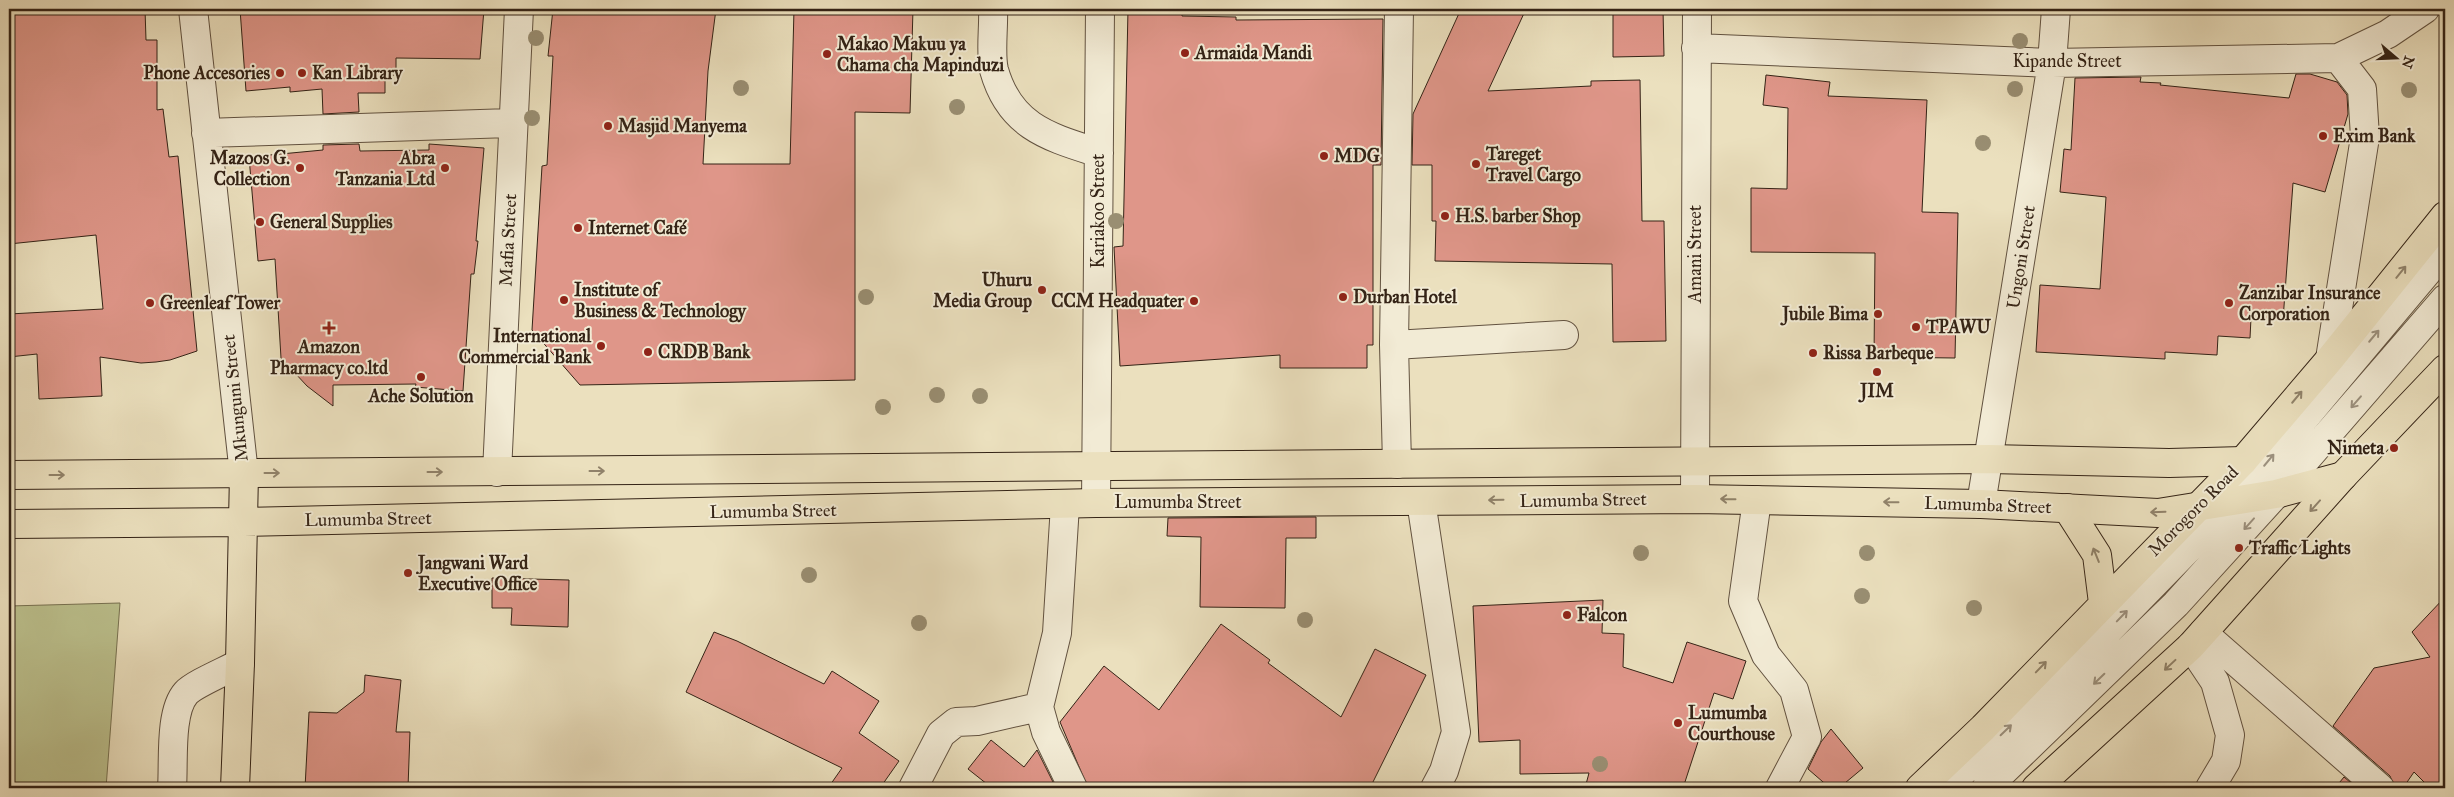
<svg xmlns="http://www.w3.org/2000/svg" width="2454" height="797" font-family="'IM FELL Great Primer',serif">
	<style>
		.green { fill: #bcc18e; stroke: #787252 }
		.building { fill: #df9689; stroke: #342316 }
		.lines { fill: none; stroke-linecap: round; stroke-linejoin: round }
		.minor-casing { stroke: #625240; stroke-width: 30 }
		.major-casing { stroke: #342316; stroke-width: 30 }
		.highway-casing { stroke: #342316; stroke-width: 30 }
		.minor { stroke: #f2ebd5; stroke-width: 28 }
		.major { stroke: #ebe0be; stroke-width: 28 }
		.highway { stroke: #ebe0be; stroke-width: 28 }
		.tree { fill: #998e72 }
		.oneway { stroke: #90826a }
		.oneway2 { stroke: #9c917f }
		.poi-dot { fill: #8f2418; stroke: #f2ebd5; stroke-width: 2 }
		.labels { text-anchor: middle; dominant-baseline: central; stroke-width: 4; stroke-linejoin: round; paint-order: stroke }
		.poi-label { font-size: 18px; font-weight: bold; fill: #342316; stroke: #f2ebd5; text-anchor: start }
		.street-label { font-size: 18px; fill: #342316; stroke: #f2ebd5 }
	</style>
	<rect width="100%" height="100%" fill="#ebe0be"/>
	<filter id="stains"><feTurbulence type="fractalNoise" baseFrequency=".004" numOctaves="4"/><feColorMatrix values="0 0 0 0 .2 0 0 0 0 .09 0 0 0 0 .02 0 0 0 .5 -.17"/></filter>
	<radialGradient id="worn" r=".72"><stop offset=".6" stop-color="#630" stop-opacity="0"/><stop offset="1" stop-color="#630" stop-opacity=".3"/></radialGradient>
	<path class="green" d="M 120,603 L 106,788 L 9,788 L 9,606 Z"/>
	<path class="building" d="M 9,9 L 145,9 L 146,40 L 157,40 L 157,110 L 163,109 L 169,157 L 178,156 L 197,351 L 170,360 L 156,362 L 141,363 L 100,357 L 102,396 L 39,399 L 37,354 L 9,357 L 9,314 L 103,309 L 96,235 L 9,244 Z
		M 240,9 L 484,9 L 480,59 L 396,58 L 396,75 L 385,75 L 385,93 L 358,93 L 359,112 L 323,114 L 322,89 L 290,92 L 290,87 L 246,91 Z
		M 553,9 L 716,9 L 708,71 L 703,164 L 790,164 L 794,9 L 913,9 L 910,113 L 855,112 L 855,380 L 580,385 L 532,330 L 542,166 L 547,165 L 553,56 L 548,56 Z
		M 1128,9 L 1182,9 L 1182,16 L 1236,17 L 1236,20 L 1383,19 L 1381,165 L 1373,165 L 1373,345 L 1367,345 L 1367,368 L 1280,368 L 1280,355 L 1120,366 L 1114,247 L 1123,246 Z
		M 1461,9 L 1526,9 L 1488,91 L 1591,86 L 1591,81 L 1640,80 L 1642,221 L 1664,221 L 1666,341 L 1613,342 L 1612,264 L 1435,261 L 1436,221 L 1432,221 L 1432,165 L 1412,165 L 1413,114 Z
		M 1613,9 L 1663,9 L 1664,56 L 1613,57 Z
		M 2296,74 L 2310,74 L 2337,82 L 2347,95 L 2348,114 L 2325,192 L 2293,183 L 2283,320 L 2251,318 L 2250,338 L 2218,336 L 2217,355 L 2165,352 L 2165,359 L 2036,352 L 2040,285 L 2100,289 L 2106,197 L 2060,192 L 2064,149 L 2071,150 L 2075,78 L 2141,77 L 2140,82 L 2161,83 L 2160,85 L 2289,98 Z
		M 1766,75 L 1830,82 L 1828,96 L 1927,100 L 1922,212 L 1958,213 L 1955,358 L 1874,357 L 1875,253 L 1751,252 L 1751,188 L 1787,189 L 1788,108 L 1763,105 Z
		M 359,144 L 360,151 L 429,150 L 429,144 L 484,148 L 476,241 L 478,241 L 474,274 L 471,274 L 463,391 L 415,387 L 416,384 L 333,385 L 333,406 L 307,386 L 281,358 L 275,259 L 258,261 L 249,157 L 323,150 L 323,145 Z
		M 1316,517 L 1316,538 L 1286,538 L 1285,608 L 1200,607 L 1201,537 L 1167,536 L 1168,518 Z
		M 492,578 L 569,580 L 568,627 L 511,625 L 512,608 L 492,608 Z
		M 2445,597 L 2445,788 L 2430,788 L 2414,772 L 2403,788 L 2395,788 L 2390,776 L 2333,726 L 2374,668 L 2430,657 L 2412,632 Z
		M 1603,600 L 1602,633 L 1624,634 L 1623,667 L 1673,683 L 1687,642 L 1746,661 L 1733,699 L 1714,693 L 1683,788 L 1585,788 L 1589,773 L 1520,774 L 1520,740 L 1479,742 L 1473,606 Z
		M 1221,624 L 1270,660 L 1268,663 L 1341,717 L 1375,649 L 1426,675 L 1370,788 L 1088,788 L 1060,722 L 1104,666 L 1159,710 Z
		M 714,632 L 737,641 L 824,684 L 832,671 L 879,701 L 859,733 L 899,761 L 880,788 L 828,788 L 842,768 L 686,692 Z
		M 365,675 L 401,680 L 396,732 L 410,732 L 408,788 L 305,788 L 309,712 L 337,713 L 364,692 Z
		M 1831,729 L 1863,768 L 1839,788 L 1830,788 L 1808,769 L 1821,742 Z
		M 991,740 L 1024,767 L 1037,750 L 1056,788 L 992,788 L 968,769 Z
		M 2344,777 L 2357,788 L 2335,788 Z"/>
	<g class="lines">
		<defs>
			<path id="minor" d="M 193,9 L 244,474
				M 993,9 C 994,26 990,54 994,70 C 1010,127 1049,137 1099,153
				M 1696,48 L 2052,63 L 2338,58 L 2388,34 L 2425,9
				M 206,133 L 513,123
				M 1394,345 L 1564,335
				M 2330,359 L 2365,137 L 2362,89 L 2338,58
				M 1397,464 L 1394,345 L 1399,9
				M 497,472 L 519,9
				M 1695,499 L 1697,9
				M 1757,500 L 1743,601 L 1766,655 L 1794,690 L 1807,737 L 1780,788
				M 1421,501 L 1456,732 L 1444,771 L 1435,788
				M 1096,503 L 1100,9
				M 1981,504 L 2052,63 L 2056,9
				M 1065,505 L 1057,633 L 1039,707 L 1046,732 L 1073,788
				M 2203,633 L 2380,788
				M 2191,646 L 2215,682 L 2230,735 L 2226,761 L 2210,788
				M 172,788 C 174,763 169,712 186,693 C 194,684 228,670 240,663
				M 913,788 L 941,734 L 956,722 L 977,721 L 1039,707
				M 1946,788 L 2105,634 L 2235,501 L 2445,251
				M 1986,788 L 2176,604 L 2276,494 L 2445,299"/>
			<path id="major" d="M 9,475 L 1989,459 L 2169,463 L 2243,461
				M 9,524 L 244,522 L 1096,503 L 1695,499 L 1981,504 L 2158,513 L 2276,494 L 2343,476
				M 235,788 L 240,663 L 244,474"/>
			<path id="highway" d="M 2067,508 L 2097,555 L 2103,603
				M 1920,788 L 1983,728 L 2243,461 L 2330,359 L 2445,216
				M 2036,788 L 2191,646 L 2343,476 L 2445,369"/>
		</defs>
		<use href="#minor" class="minor-casing"/>
		<use href="#major" class="major-casing"/>
		<use href="#highway" class="highway-casing"/>
		<use href="#minor" class="minor"/>
		<use href="#major" class="major"/>
		<use href="#highway" class="highway"/>
	</g>
	<g class="tree">
		<circle cx="536" cy="38" r="8"/>
		<circle cx="2020" cy="41" r="8"/>
		<circle cx="741" cy="88" r="8"/>
		<circle cx="2015" cy="89" r="8"/>
		<circle cx="2409" cy="90" r="8"/>
		<circle cx="957" cy="107" r="8"/>
		<circle cx="532" cy="118" r="8"/>
		<circle cx="1983" cy="143" r="8"/>
		<circle cx="1116" cy="221" r="8"/>
		<circle cx="866" cy="297" r="8"/>
		<circle cx="937" cy="395" r="8"/>
		<circle cx="980" cy="396" r="8"/>
		<circle cx="883" cy="407" r="8"/>
		<circle cx="1641" cy="553" r="8"/>
		<circle cx="1867" cy="553" r="8"/>
		<circle cx="809" cy="575" r="8"/>
		<circle cx="1862" cy="596" r="8"/>
		<circle cx="1974" cy="608" r="8"/>
		<circle cx="1305" cy="620" r="8"/>
		<circle cx="919" cy="623" r="8"/>
		<circle cx="1600" cy="764" r="8"/>
	</g>
	<defs><path id="oneway-shaft" d="M-6 0H5M1.5-3L5.5 0L1.5 3" fill="none" stroke-width="1.6" stroke-linecap="round" stroke-linejoin="round" transform="scale(1.25)"/></defs>
	<g class="oneway">
		<use href="#oneway-shaft" transform="translate(2401 272) rotate(-51)"/>
		<use href="#oneway-shaft" transform="translate(2297 397) rotate(-50)"/>
		<use href="#oneway-shaft" transform="translate(597 471)"/>
		<use href="#oneway-shaft" transform="translate(435 472)"/>
		<use href="#oneway-shaft" transform="translate(272 473)"/>
		<use href="#oneway-shaft" transform="translate(57 475)"/>
		<use href="#oneway-shaft" transform="translate(1728 499) rotate(-179)"/>
		<use href="#oneway-shaft" transform="translate(1496 500) rotate(179)"/>
		<use href="#oneway-shaft" transform="translate(1891 502) rotate(-179)"/>
		<use href="#oneway-shaft" transform="translate(2315 506) rotate(132)"/>
		<use href="#oneway-shaft" transform="translate(2158 512) rotate(178)"/>
		<use href="#oneway-shaft" transform="translate(2096 555) rotate(-112)"/>
		<use href="#oneway-shaft" transform="translate(2170 665) rotate(137)"/>
		<use href="#oneway-shaft" transform="translate(2041 667) rotate(-46)"/>
	</g>
	<g class="oneway2">
		<use href="#oneway-shaft" transform="translate(2374 336) rotate(-50)"/>
		<use href="#oneway-shaft" transform="translate(2356 402) rotate(131)"/>
		<use href="#oneway-shaft" transform="translate(2269 460) rotate(-50)"/>
		<use href="#oneway-shaft" transform="translate(2249 524) rotate(132)"/>
		<use href="#oneway-shaft" transform="translate(2122 616) rotate(-46)"/>
		<use href="#oneway-shaft" transform="translate(2099 679) rotate(136)"/>
		<use href="#oneway-shaft" transform="translate(2006 730) rotate(-44)"/>
	</g>
	<g class="poi-dot">
		<circle cx="1185" cy="53" r="5"/>
		<circle cx="827" cy="54" r="5"/>
		<circle cx="280" cy="73" r="5"/>
		<circle cx="302" cy="73" r="5"/>
		<circle cx="608" cy="126" r="5"/>
		<circle cx="2323" cy="136" r="5"/>
		<circle cx="1324" cy="156" r="5"/>
		<circle cx="1476" cy="164" r="5"/>
		<circle cx="300" cy="168" r="5"/>
		<circle cx="445" cy="168" r="5"/>
		<circle cx="1445" cy="216" r="5"/>
		<circle cx="260" cy="222" r="5"/>
		<circle cx="578" cy="228" r="5"/>
		<circle cx="1042" cy="290" r="5"/>
		<circle cx="1343" cy="297" r="5"/>
		<circle cx="564" cy="300" r="5"/>
		<circle cx="1194" cy="301" r="5"/>
		<circle cx="150" cy="303" r="5"/>
		<circle cx="2229" cy="303" r="5"/>
		<circle cx="1878" cy="314" r="5"/>
		<circle cx="1916" cy="327" r="5"/>
		<path d="M326.5 320.5h5v5h5v5h-5v5h-5v-5h-5v-5h5z"/>
		<circle cx="601" cy="346" r="5"/>
		<circle cx="648" cy="352" r="5"/>
		<circle cx="1813" cy="353" r="5"/>
		<circle cx="1877" cy="372" r="5"/>
		<circle cx="421" cy="377" r="5"/>
		<circle cx="2394" cy="448" r="5"/>
		<circle cx="2239" cy="548" r="5"/>
		<circle cx="408" cy="573" r="5"/>
		<circle cx="1567" cy="615" r="5"/>
		<circle cx="1678" cy="723" r="5"/>
	</g>
	<g class="labels">
		<g class="poi-label">
			<text x="837" y="44">Makao Makuu ya<tspan x="837" dy="21">Chama cha Mapinduzi</tspan></text>
			<text x="1195" y="53">Armaida Mandi</text>
			<text x="270" y="73" text-anchor="end">Phone Accesories</text>
			<text x="312" y="73">Kan Library</text>
			<text x="618" y="126">Masjid Manyema</text>
			<text x="2333" y="136">Exim Bank</text>
			<text x="1486" y="154">Tareget<tspan x="1486" dy="21">Travel Cargo</tspan></text>
			<text x="1334" y="156">MDG</text>
			<text x="290" y="158" text-anchor="end">Mazoos G.<tspan x="290" dy="21">Collection</tspan></text>
			<text x="435" y="158" text-anchor="end">Abra<tspan x="435" dy="21">Tanzania Ltd</tspan></text>
			<text x="1455" y="216">H.S. barber Shop</text>
			<text x="270" y="222">General Supplies</text>
			<text x="588" y="228">Internet Café</text>
			<text x="1032" y="280" text-anchor="end">Uhuru<tspan x="1032" dy="21">Media Group</tspan></text>
			<text x="574" y="290">Institute of<tspan x="574" dy="21">Business &amp; Technology</tspan></text>
			<text x="2239" y="293">Zanzibar Insurance<tspan x="2239" dy="21">Corporation</tspan></text>
			<text x="1353" y="297">Durban Hotel</text>
			<text x="1184" y="301" text-anchor="end">CCM Headquater</text>
			<text x="160" y="303">Greenleaf Tower</text>
			<text x="1868" y="314" text-anchor="end">Jubile Bima</text>
			<text x="1926" y="327">TPAWU</text>
			<text x="591" y="336" text-anchor="end">International<tspan x="591" dy="21">Commercial Bank</tspan></text>
			<text x="329" y="347" text-anchor="middle">Amazon<tspan x="329" dy="21">Pharmacy co.ltd</tspan></text>
			<text x="658" y="352">CRDB Bank</text>
			<text x="1823" y="353">Rissa Barbeque</text>
			<text x="1877" y="391" text-anchor="middle">JIM</text>
			<text x="421" y="396" text-anchor="middle">Ache Solution</text>
			<text x="2384" y="448" text-anchor="end">Nimeta</text>
			<text x="2249" y="548">Traffic Lights</text>
			<text x="418" y="563">Jangwani Ward<tspan x="418" dy="21">Executive Office</tspan></text>
			<text x="1577" y="615">Falcon</text>
			<text x="1688" y="713">Lumumba<tspan x="1688" dy="21">Courthouse</tspan></text>
		</g>
		<g class="street-label">
			<text x="2067" y="61">Kipande Street</text>
			<text transform="translate(1098 211) rotate(-90)">Kariakoo Street</text>
			<text transform="translate(508 240) rotate(-87)">Mafia Street</text>
			<text transform="translate(1695 254) rotate(-90)">Amani Street</text>
			<text transform="translate(2021 257) rotate(-81)">Ungoni Street</text>
			<text transform="translate(235 398) rotate(-96)">Mkunguni Street</text>
			<text transform="translate(1583 500) rotate(-1)">Lumumba Street</text>
			<text x="1178" y="502">Lumumba Street</text>
			<text transform="translate(1988 505) rotate(2)">Lumumba Street</text>
			<text transform="translate(773 511) rotate(-1)">Lumumba Street</text>
			<text transform="translate(2193 511) rotate(-45)">Morogoro Road</text>
			<text transform="translate(368 519) rotate(-1)">Lumumba Street</text>
		</g>
	</g>
	<rect width="2454" height="797" fill="none" stroke="#ebe0be" stroke-width="30"/>
	<rect x="10" y="10" width="2434" height="777" fill="none" stroke="#342316" stroke-width="2.5"/>
	<rect x="15" y="15" width="2424" height="767" fill="none" stroke="#342316"/>
	<g transform="translate(2396 58) rotate(109)" stroke="#f2ebd5" stroke-width="4" paint-order="stroke">
	<path d="M0-4L9 19L0 12L-9 19Z" fill="#342316"/>
	<text y="-8" font-size="14" font-weight="bold" text-anchor="middle" fill="#342316">N</text>
	</g>
	<rect width="100%" height="100%" filter="url(#stains)"/>
	<rect width="100%" height="100%" fill="url(#worn)"/>
</svg>
